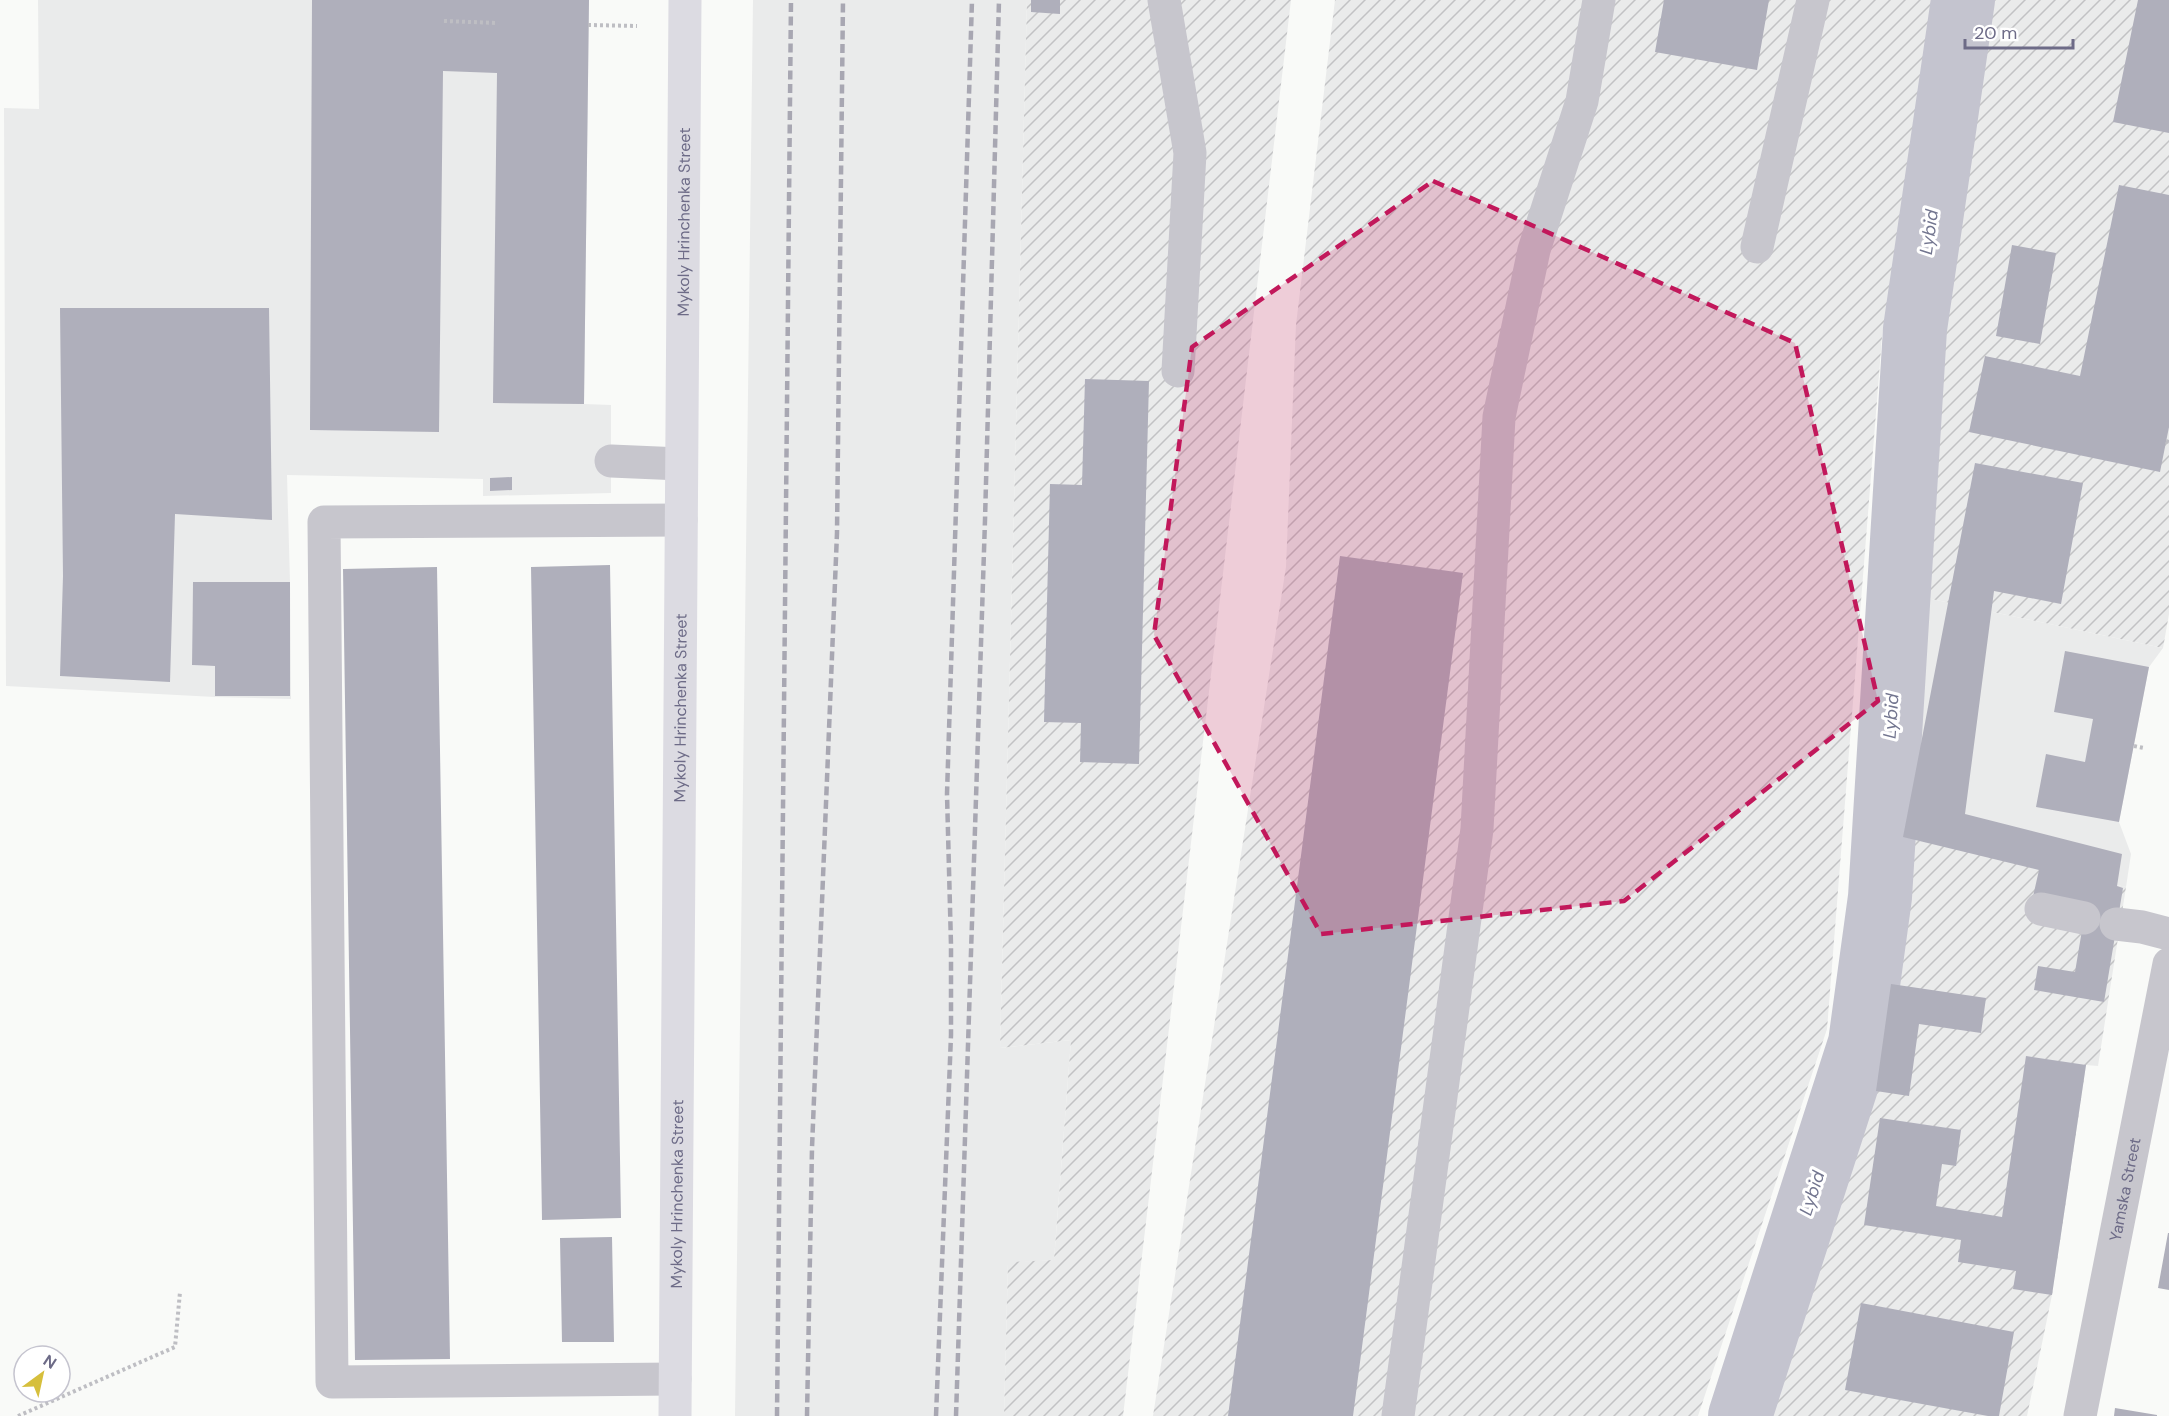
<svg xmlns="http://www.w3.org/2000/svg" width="2169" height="1416" font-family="'DM Sans',sans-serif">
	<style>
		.built { fill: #eaebeb; fill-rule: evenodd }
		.industrial { fill: url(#industrial-furrows) }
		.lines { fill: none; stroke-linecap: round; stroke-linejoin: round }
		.river { stroke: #c4c4cf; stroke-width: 64 }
		.building { fill: #afafbb }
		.path { stroke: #bebec3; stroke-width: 4; stroke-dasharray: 3 3; stroke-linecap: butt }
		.minor { stroke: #c7c6cd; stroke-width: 33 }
		.major { stroke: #dcdbe2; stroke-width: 33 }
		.rail { stroke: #a8a7b2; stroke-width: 4.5; stroke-dasharray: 9 4.5; stroke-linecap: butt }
		.marked { fill: #c2185b; fill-opacity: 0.2; stroke: #c2185b; stroke-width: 4.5; stroke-dasharray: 12 8; stroke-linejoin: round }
		.labels { text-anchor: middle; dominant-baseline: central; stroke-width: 6; stroke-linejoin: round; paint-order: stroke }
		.street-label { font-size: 16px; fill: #6d6b87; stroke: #fff }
		.water-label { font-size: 18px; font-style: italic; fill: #72758f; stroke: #fff }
	</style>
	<defs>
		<pattern id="industrial-furrows" width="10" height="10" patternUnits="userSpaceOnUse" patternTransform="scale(1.5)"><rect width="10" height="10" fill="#eaebeb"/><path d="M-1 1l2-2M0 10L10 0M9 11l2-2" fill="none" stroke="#c2c2c4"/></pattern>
	</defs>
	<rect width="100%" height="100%" fill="#f9faf8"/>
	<path class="built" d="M 38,0 L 589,0 L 584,404 L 611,405 L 611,493 L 483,496 L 483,479 L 287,475 L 290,582 L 291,699 L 215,697 L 6,686 L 4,108 L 39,109 ZM 193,582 L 290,582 L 289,696 L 215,696 L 215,666 L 192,665 Z
		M 753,0 L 1027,0 L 1000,1048 L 1071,1040 L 1054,1260 L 1008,1263 L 1004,1416 L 735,1416 Z
		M 1922,597 L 2163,648 L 2149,667 L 2119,822 L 2131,854 L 2126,887 L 1893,834 Z"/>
	<path class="industrial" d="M 1027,0 L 1291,0 L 1123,1416 L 1004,1416 L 1008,1262 L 1054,1260 L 1071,1040 L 1000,1048 Z
		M 1335,0 L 1935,0 L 1882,337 L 1827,1029 L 1698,1416 L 1153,1416 L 1286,567 L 1296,325 Z
		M 1987,0 L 2169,0 L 2169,614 L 2163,648 L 1922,597 L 1937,329 Z
		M 1893,834 L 2126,887 L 2098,1066 L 2086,1065 L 2052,1295 L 2027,1416 L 1764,1416 L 1859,1076 Z"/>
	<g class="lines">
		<path class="river" d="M 1740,1416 L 1860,1043 L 1880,897 L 1915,329 L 1963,0"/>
	</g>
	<path class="building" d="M 312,0 L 589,0 L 584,404 L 493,403 L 497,73 L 443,71 L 439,432 L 310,430 Z
		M 1031,0 L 1060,0 L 1060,14 L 1031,12 Z
		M 1664,0 L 1769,0 L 1757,70 L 1655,52 Z
		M 2138,0 L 2169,0 L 2169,133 L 2113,122 Z
		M 2119,185 L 2169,195 L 2169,427 L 2160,472 L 1969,432 L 1985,356 L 2080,376 Z
		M 2012,245 L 2056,253 L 2040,344 L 1996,336 Z
		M 60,308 L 269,308 L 272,520 L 175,514 L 170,682 L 60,676 L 63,576 Z
		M 1085,379 L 1149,381 L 1139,764 L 1080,762 L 1081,723 L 1044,722 L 1050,484 L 1082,485 Z
		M 1975,463 L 2083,483 L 2061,604 L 1994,591 L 1965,814 L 2122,854 L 2117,886 L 2123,888 L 2104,1002 L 2034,990 L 2038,966 L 2075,972 L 2085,912 L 2032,901 L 2039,870 L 1903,837 Z
		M 512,477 L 512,490 L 490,491 L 490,478 Z
		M 1340,556 L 1463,573 L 1353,1416 L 1228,1416 Z
		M 610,565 L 621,1218 L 542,1220 L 531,567 Z
		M 437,567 L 450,1359 L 355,1360 L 343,569 Z
		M 193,582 L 290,582 L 290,696 L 215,696 L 215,666 L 192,665 Z
		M 2065,651 L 2149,667 L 2119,822 L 2036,807 L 2046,754 L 2085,762 L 2093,719 L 2054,712 Z
		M 1891,984 L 1986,998 L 1981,1033 L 1919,1024 L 1909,1096 L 1876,1091 Z
		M 2026,1056 L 2086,1065 L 2052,1295 L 2013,1289 L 2016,1271 L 1958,1262 L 1961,1240 L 1864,1225 L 1880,1118 L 1961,1130 L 1956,1166 L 1942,1164 L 1936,1206 L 2002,1217 Z
		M 2168,1233 L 2169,1233 L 2169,1290 L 2158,1288 Z
		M 612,1237 L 614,1342 L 562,1342 L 560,1238 Z
		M 1861,1303 L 2014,1332 L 1999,1416 L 1988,1416 L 1845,1390 Z
		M 2115,1408 L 2157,1415 L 2157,1416 L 2114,1416 Z"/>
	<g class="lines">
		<path class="path" d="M 444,21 L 498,23
			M 588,25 L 637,26
			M 2166,441 L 2169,442
			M 2134,746 L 2144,748
			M 18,1416 L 175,1347 L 180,1292"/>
		<g class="minor">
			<path d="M 1164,0 L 1190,153 L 1178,371"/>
			<path d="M 1757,247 L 1813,0"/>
			<path d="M 611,461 L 681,464"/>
			<path d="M 2041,909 L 2084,918"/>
			<path d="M 2116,924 L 2142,927 L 2169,934"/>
			<path d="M 675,1379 L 332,1382 L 324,522 L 681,520"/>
			<path d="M 1398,1416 L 1477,829 L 1499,417 L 1534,250 L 1582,101 L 1599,0"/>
			<path id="s1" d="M 2080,1416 L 2169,964"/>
		</g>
		<path class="major" id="s2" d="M 675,1416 L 685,0"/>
		<path class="rail" d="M 777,1416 L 791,0
			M 807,1416 L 812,1148 L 837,533 L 843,0
			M 936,1416 L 951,1035 L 951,945 L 947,794 L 972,0
			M 956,1416 L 985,520 L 999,0"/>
	</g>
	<path class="marked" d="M 1433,181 L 1795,343 L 1878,701 L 1624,901 L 1321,934 L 1154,635 L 1192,347 Z"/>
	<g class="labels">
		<g class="street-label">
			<text stroke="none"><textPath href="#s2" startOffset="1194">Mykoly Hrinchenka Street</textPath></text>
			<text stroke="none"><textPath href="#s2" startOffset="708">Mykoly Hrinchenka Street</textPath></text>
			<text stroke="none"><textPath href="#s1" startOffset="231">Yamska Street</textPath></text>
			<text stroke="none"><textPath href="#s2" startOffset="222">Mykoly Hrinchenka Street</textPath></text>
		</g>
		<g class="water-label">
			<text transform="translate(1929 232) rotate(-82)">Lybid</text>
			<text transform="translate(1891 716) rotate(-86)">Lybid</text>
			<text transform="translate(1812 1193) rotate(-72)">Lybid</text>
		</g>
	</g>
	<g transform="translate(42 1374) rotate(33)"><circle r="28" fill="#ffffff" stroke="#c5c4cf" stroke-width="1.5"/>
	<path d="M0-4.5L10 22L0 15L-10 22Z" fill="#d6bf3c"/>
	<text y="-9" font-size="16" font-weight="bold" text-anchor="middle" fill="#6d6b87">N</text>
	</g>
	<path d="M1965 39v9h108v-9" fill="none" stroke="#6d6b87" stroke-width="3"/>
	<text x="1974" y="39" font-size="18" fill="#6d6b87" stroke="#ffffff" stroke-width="4.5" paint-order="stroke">20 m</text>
</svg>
